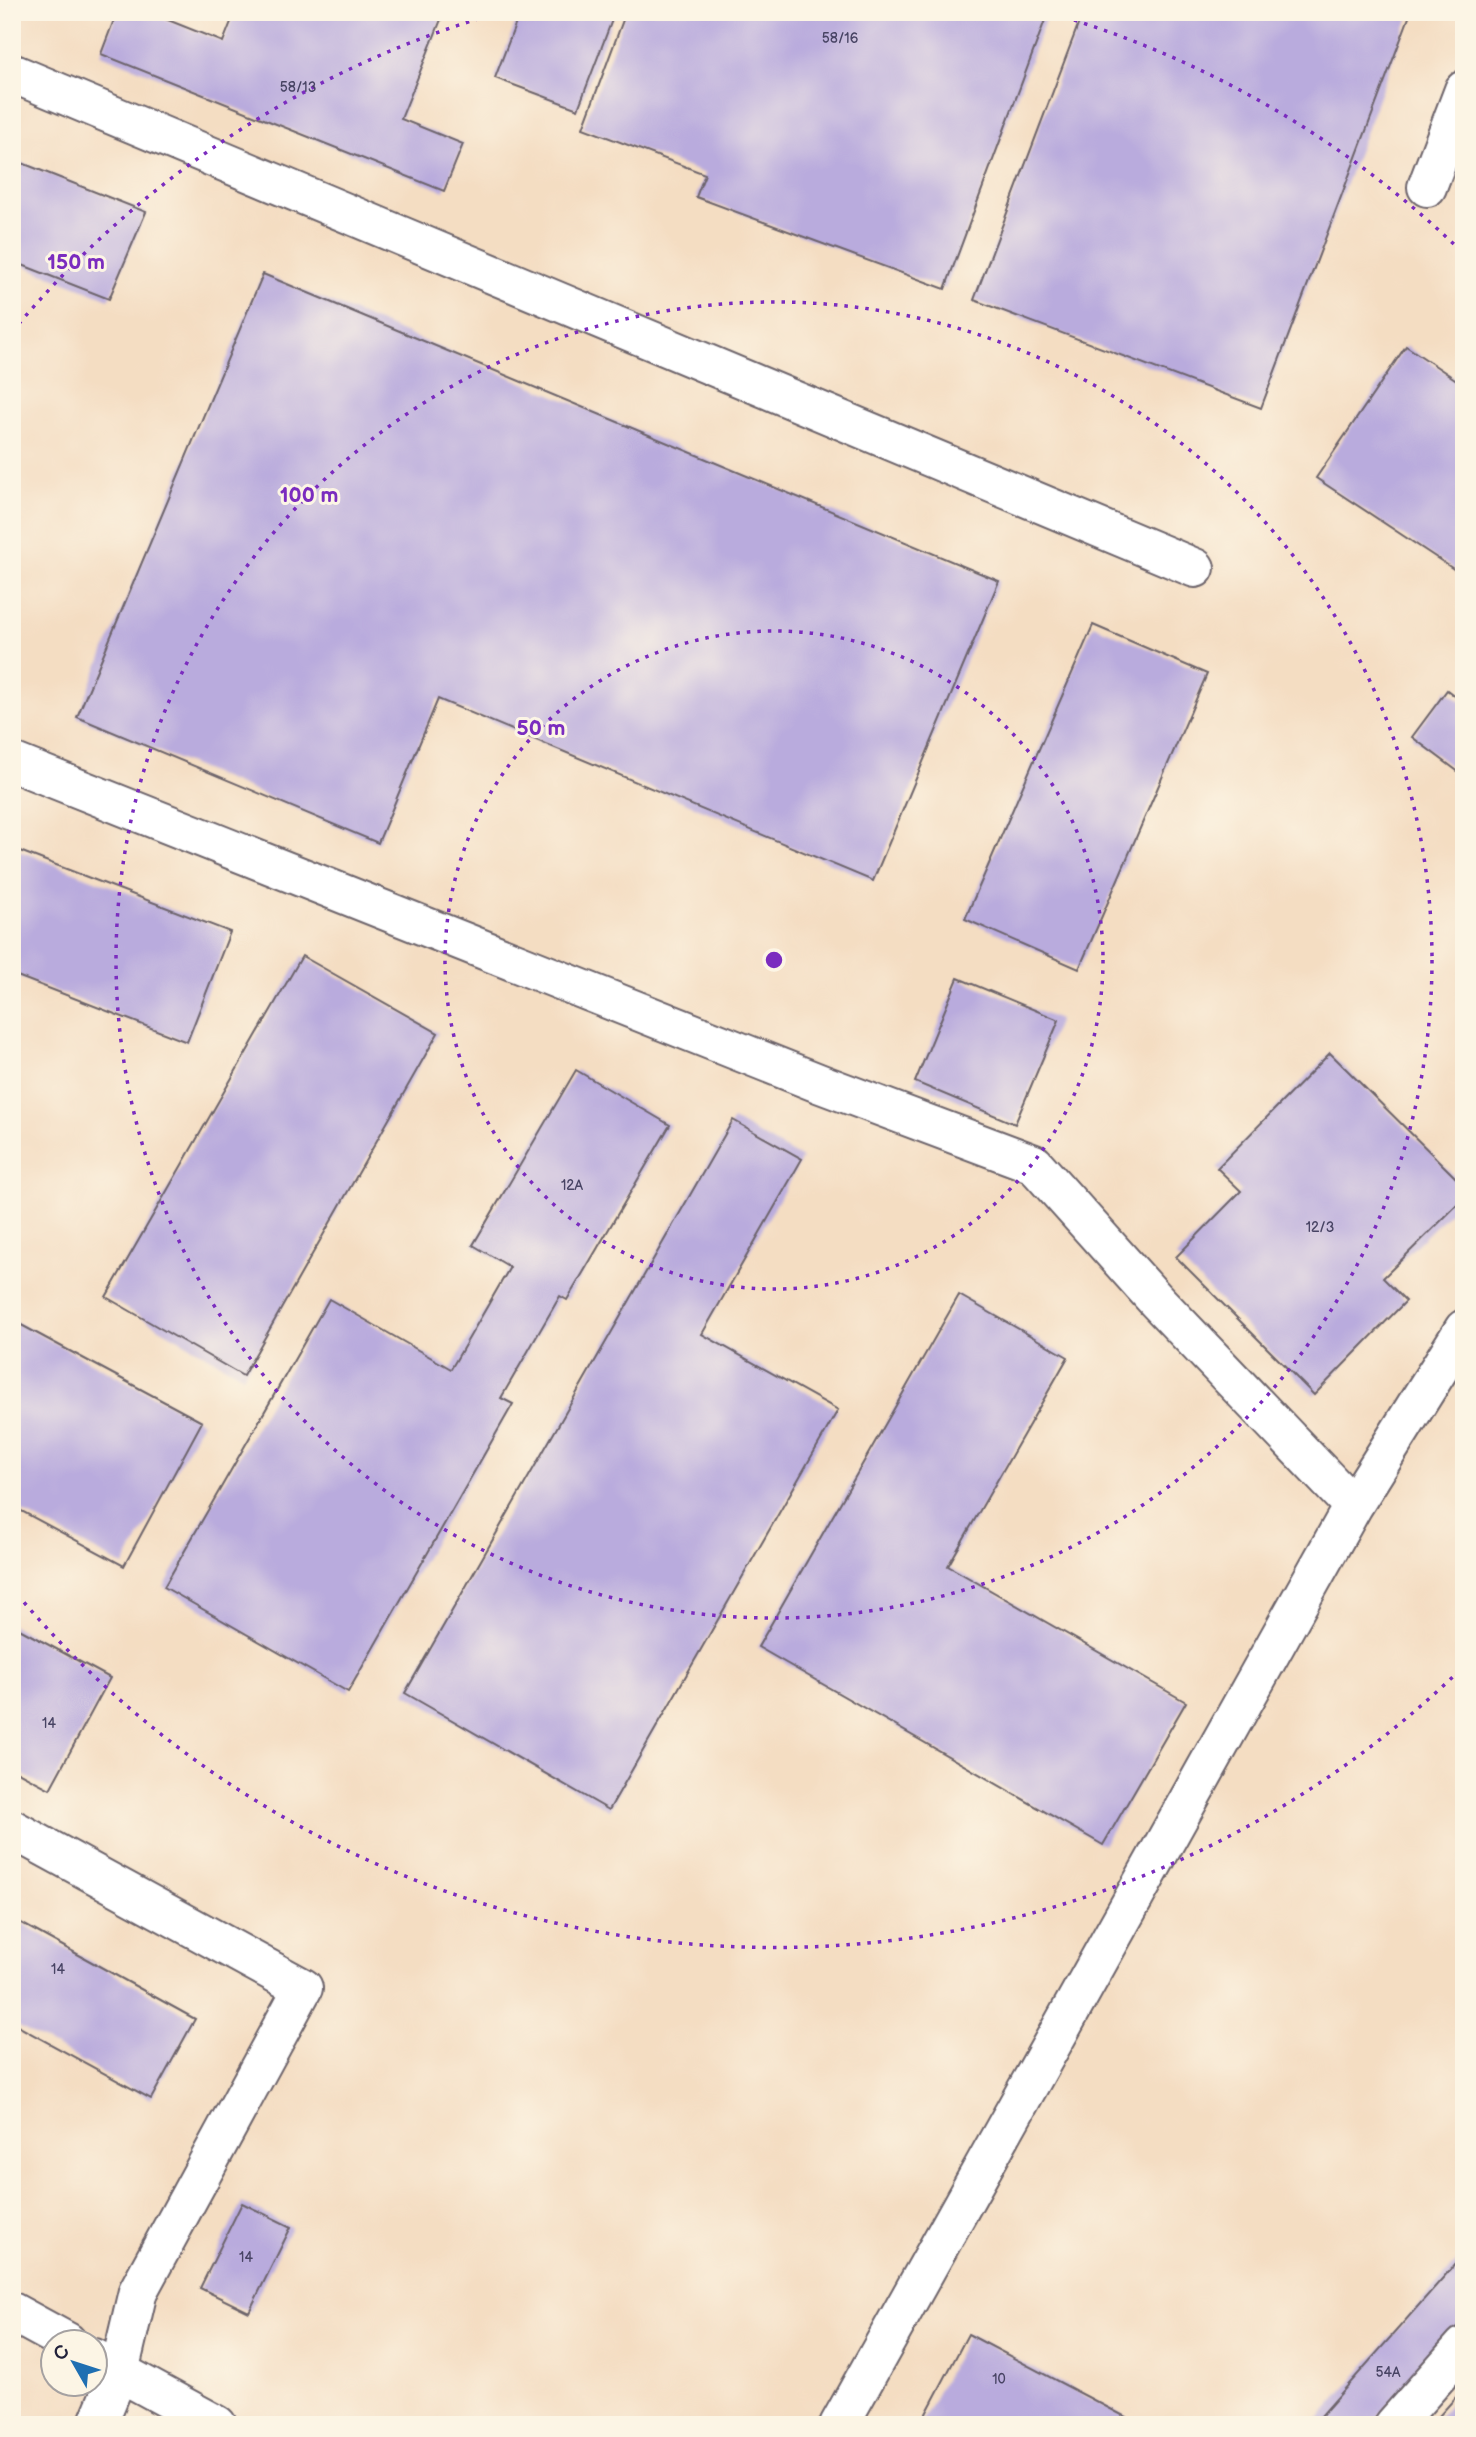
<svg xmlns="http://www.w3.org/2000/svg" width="1476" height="2437" font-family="'Balsamiq Sans',sans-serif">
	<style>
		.building { fill: #b9abdd }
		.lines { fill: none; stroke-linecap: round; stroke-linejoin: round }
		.minor-casing { stroke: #6c636a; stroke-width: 42 }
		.minor { stroke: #fff; stroke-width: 38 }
		.ring { fill: none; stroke: #7b2cbf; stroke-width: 3.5; stroke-dasharray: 3.5 7 }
		.labels { text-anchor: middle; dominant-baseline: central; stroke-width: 6; stroke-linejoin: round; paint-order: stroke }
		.number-label { font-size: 14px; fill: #484464 }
		.centre { fill: #7b2cbf; stroke: #fcf5e5; stroke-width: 3.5 }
		.ring-label { font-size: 21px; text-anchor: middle; font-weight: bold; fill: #7b2cbf; stroke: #fcf5e5; stroke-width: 6; stroke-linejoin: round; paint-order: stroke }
	</style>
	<rect width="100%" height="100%" fill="#fcf5e5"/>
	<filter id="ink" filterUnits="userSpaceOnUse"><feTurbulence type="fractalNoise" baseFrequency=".0143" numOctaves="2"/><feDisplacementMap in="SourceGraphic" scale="14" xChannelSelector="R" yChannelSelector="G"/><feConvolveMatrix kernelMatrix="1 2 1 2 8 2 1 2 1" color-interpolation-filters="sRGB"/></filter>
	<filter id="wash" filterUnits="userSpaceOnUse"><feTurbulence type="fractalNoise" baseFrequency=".00686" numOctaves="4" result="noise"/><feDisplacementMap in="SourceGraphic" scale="28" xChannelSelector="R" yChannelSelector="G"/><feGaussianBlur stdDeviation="1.57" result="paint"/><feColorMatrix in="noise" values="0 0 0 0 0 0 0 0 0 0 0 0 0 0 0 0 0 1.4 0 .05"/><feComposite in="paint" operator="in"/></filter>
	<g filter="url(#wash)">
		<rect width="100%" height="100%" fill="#f4ddc2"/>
		<g id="blocks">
			<path class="building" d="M 117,12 L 148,12 L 223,42 L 235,12 L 444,12 L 401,119 L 463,144 L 444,191 L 101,54 Z
				M 520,12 L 615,12 L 578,109 L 495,78 Z
				M 626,12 L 1048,12 L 945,289 L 696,197 L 705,174 L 583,128 Z
				M 1083,12 L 1411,12 L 1261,408 L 974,300 Z
				M 12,159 L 146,212 L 109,299 L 12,261 Z
				M 263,274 L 999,581 L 873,881 L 438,699 L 378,843 L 77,717 Z
				M 1406,346 L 1464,385 L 1464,576 L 1316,478 Z
				M 1093,625 L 1207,674 L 1079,969 L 965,919 Z
				M 1447,690 L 1464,703 L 1464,776 L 1412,737 Z
				M 12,848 L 230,932 L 187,1042 L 12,974 Z
				M 302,956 L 438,1033 L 243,1376 L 106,1297 Z
				M 958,978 L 1059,1020 L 1015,1124 L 915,1082 Z
				M 1330,1053 L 1464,1186 L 1464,1198 L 1383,1278 L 1406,1301 L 1314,1395 L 1176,1257 L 1241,1191 L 1217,1168 Z
				M 576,1070 L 670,1125 L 567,1300 L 560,1296 L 501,1398 L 513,1404 L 348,1692 L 164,1587 L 329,1299 L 451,1369 L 510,1267 L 473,1245 Z
				M 733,1120 L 802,1159 L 702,1334 L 838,1410 L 609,1810 L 405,1693 Z
				M 959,1295 L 1068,1357 L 948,1566 L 1186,1702 L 1103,1845 L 758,1647 Z
				M 12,1320 L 202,1422 L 124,1566 L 12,1506 Z
				M 12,1625 L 110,1678 L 50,1789 L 12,1769 Z
				M 12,1918 L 195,2019 L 151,2099 L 12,2023 Z
				M 242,2203 L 291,2227 L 249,2312 L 200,2288 Z
				M 1464,2254 L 1464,2319 L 1370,2425 L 1313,2425 Z
				M 968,2334 L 1141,2425 L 920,2425 Z
				M 1464,2388 L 1464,2425 L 1431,2425 Z"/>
		</g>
	</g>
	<g filter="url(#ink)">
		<use href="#blocks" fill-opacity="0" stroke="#6c636a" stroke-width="2"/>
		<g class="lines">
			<defs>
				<path id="minor" d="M 12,73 L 1195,568
					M 1427,187 L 1464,90
					M 12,762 L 821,1084 L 1034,1164 L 1156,1300 L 1353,1506 L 1464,1329
					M 12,1829 L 303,1988 L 138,2291 L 119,2372 L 97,2425
					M 12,2312 L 67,2342
					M 94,2358 L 217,2425
					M 839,2425 L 1353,1506
					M 1394,2425 L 1464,2346"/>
			</defs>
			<use href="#minor" class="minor-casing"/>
			<use href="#minor" class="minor"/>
		</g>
	</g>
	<g class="ring">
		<circle cx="774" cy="960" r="329"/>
		<circle cx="774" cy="960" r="658"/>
		<path d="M1460 1670A987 987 0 0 1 12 1588M12 332A987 987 0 0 1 494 14M1054 14A987 987 0 0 1 1460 250"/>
	</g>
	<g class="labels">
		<g class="number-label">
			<text x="840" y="38">58/16</text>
			<text x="298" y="87">58/13</text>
			<text x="572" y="1185">12А</text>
			<text x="1320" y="1227">12/3</text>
			<text x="49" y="1723">14</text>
			<text x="58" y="1969">14</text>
			<text x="246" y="2257">14</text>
			<text x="1388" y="2372">54А</text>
			<text x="999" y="2379">10</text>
		</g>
	</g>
	<circle cx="774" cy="960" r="10" class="centre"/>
	<g class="ring-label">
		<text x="76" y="269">150 m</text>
		<text x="309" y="502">100 m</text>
		<text x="541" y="735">50 m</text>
	</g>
	<rect width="1476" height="2437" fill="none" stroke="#fcf5e5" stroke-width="42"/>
	<g transform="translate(74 2363) rotate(309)"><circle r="33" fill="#fcf5e5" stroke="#a5a1a1" stroke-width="2"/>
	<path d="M0-5L12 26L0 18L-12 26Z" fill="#1f6fb2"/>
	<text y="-10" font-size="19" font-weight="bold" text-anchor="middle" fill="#22223b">С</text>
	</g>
</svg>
